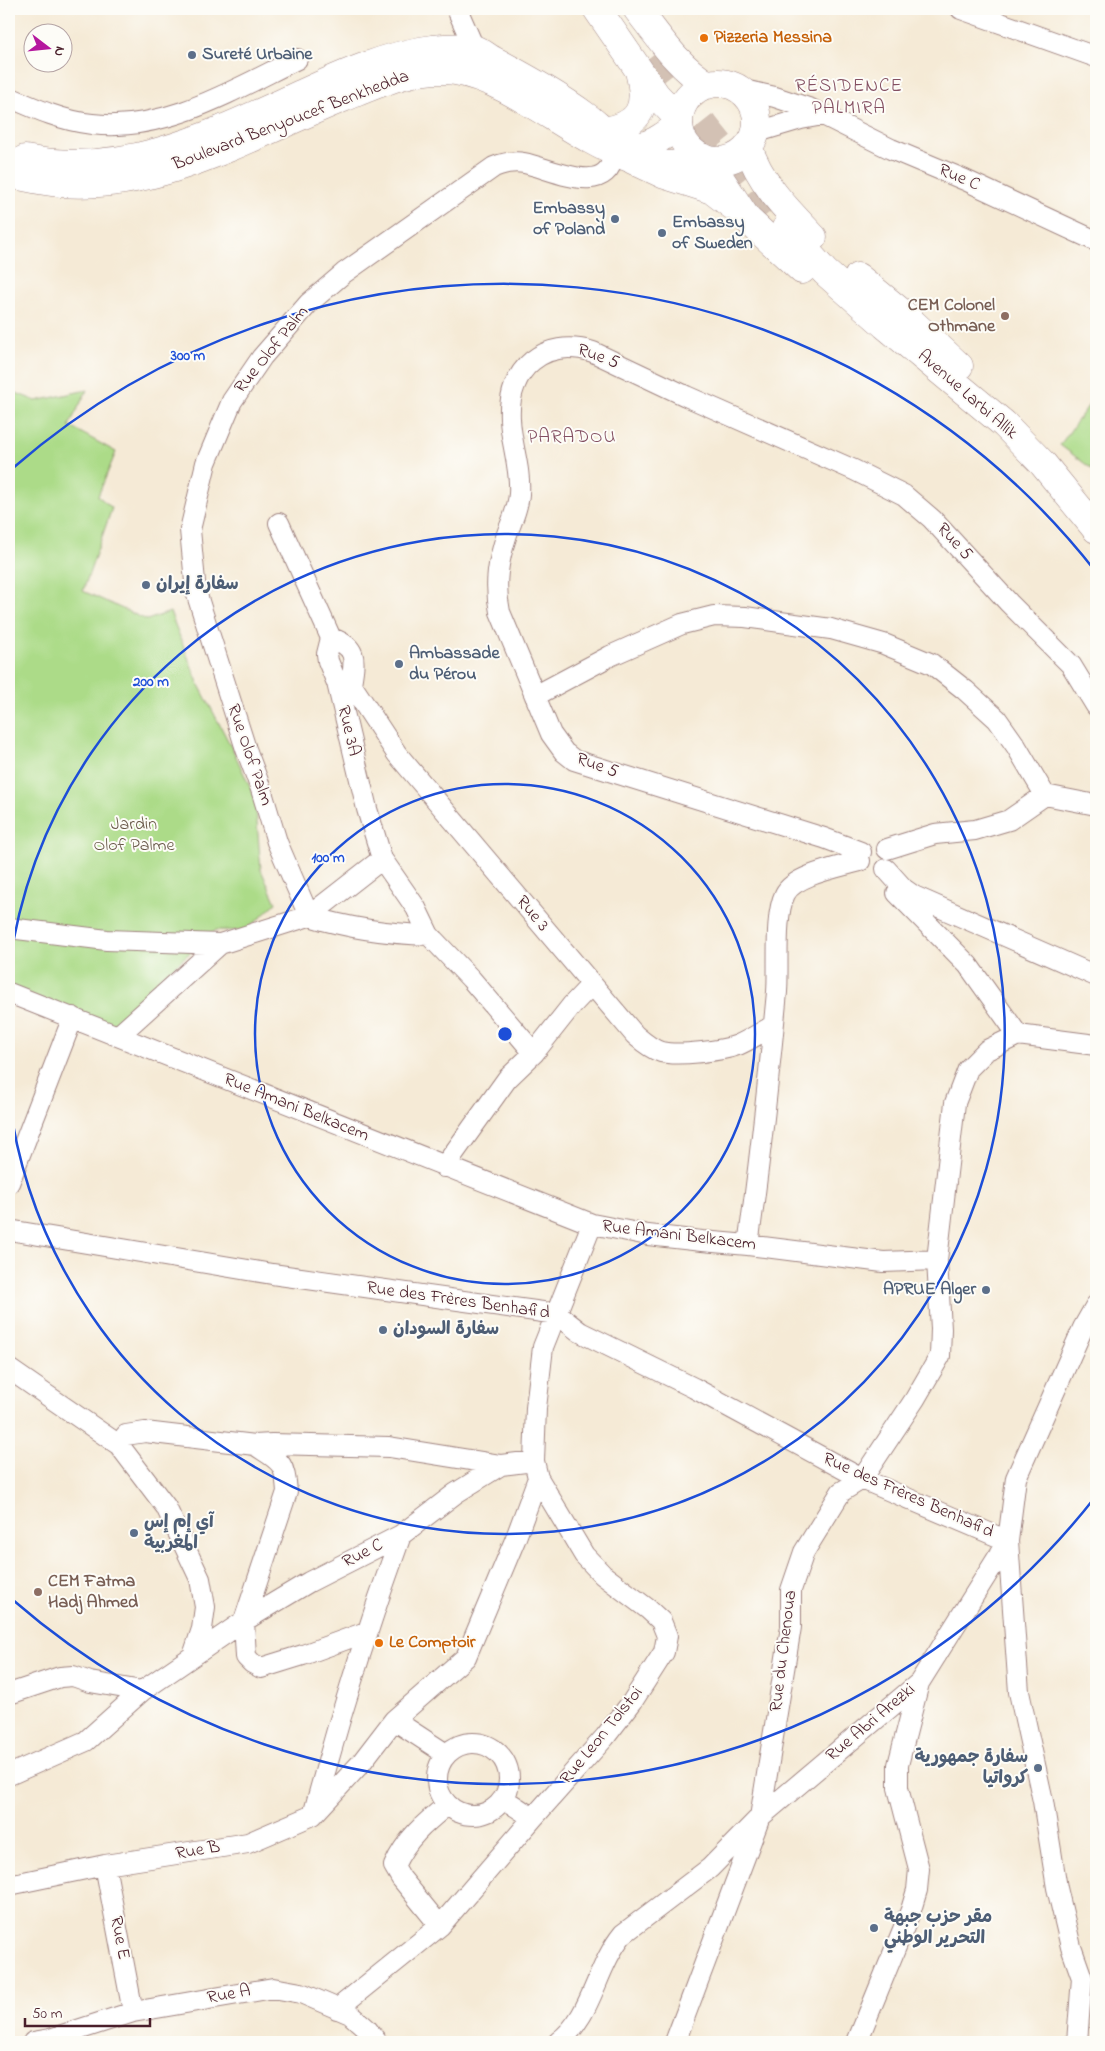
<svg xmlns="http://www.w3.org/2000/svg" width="1105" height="2051" font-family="'Indie Flower','Playpen Sans Arabic',sans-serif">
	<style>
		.green { fill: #acdb88; stroke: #7b7d5a }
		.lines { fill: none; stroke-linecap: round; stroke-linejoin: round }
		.primary-tunnel { stroke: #d3c1b4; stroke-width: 28; stroke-dasharray: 28 14; stroke-linecap: butt }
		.street-casing { stroke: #a08480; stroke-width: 22 }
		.secondary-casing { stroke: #a08480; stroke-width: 29 }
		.primary-casing { stroke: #a08480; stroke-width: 29 }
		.street { stroke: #fff; stroke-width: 20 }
		.secondary { stroke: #fff; stroke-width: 28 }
		.primary { stroke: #fff; stroke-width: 28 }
		.ring { fill: none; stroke: #1d4ed8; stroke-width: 2.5 }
		.food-dot { fill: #e8710a; stroke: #fdfcf7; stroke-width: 2 }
		.service-dot { fill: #5c6f8a; stroke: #fdfcf7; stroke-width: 2 }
		.education-dot { fill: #8d6e63; stroke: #fdfcf7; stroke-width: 2 }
		.labels { text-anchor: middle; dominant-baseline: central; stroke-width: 4; stroke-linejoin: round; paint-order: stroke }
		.food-label { font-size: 18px; font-weight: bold; fill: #c56008; stroke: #fdfcf7; text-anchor: start }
		.service-label { font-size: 18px; font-weight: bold; fill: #4e5e75; stroke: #fdfcf7; text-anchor: start }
		.street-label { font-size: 18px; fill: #4a1f2b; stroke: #fdfcf7 }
		.education-label { font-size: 18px; font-weight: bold; fill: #785e54; stroke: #fdfcf7; text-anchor: end }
		.park-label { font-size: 18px; fill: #675747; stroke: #fdfcf7 }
		.neighbourhood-label { font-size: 19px; letter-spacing: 1px; fill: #845062; stroke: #fdfcf7 }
		.centre { fill: #1d4ed8; stroke: #fdfcf7; stroke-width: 2.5 }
		.ring-label { font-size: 15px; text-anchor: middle; font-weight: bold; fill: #1d4ed8; stroke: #fdfcf7; stroke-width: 4; stroke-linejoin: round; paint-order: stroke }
	</style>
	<rect width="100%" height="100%" fill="#fdfcf7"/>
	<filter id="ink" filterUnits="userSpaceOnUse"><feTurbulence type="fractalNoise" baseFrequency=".02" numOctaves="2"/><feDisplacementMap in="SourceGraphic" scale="10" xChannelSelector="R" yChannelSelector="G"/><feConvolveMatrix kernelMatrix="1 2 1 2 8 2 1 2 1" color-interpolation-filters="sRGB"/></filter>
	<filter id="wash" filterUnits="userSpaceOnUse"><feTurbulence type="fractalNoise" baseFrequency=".0096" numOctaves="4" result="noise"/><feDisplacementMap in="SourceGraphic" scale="20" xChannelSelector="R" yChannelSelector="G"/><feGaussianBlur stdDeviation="1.12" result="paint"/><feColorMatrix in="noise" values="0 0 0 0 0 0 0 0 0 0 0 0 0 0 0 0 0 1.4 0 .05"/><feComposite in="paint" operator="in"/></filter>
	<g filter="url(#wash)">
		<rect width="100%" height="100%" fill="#f5ead6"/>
		<path class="green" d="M 9,390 L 36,401 L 87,390 L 69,426 L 116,452 L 98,496 L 112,508 L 83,591 L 147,620 L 170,612 L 199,685 L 233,750 L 255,798 L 261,870 L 276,903 L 246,931 L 216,930 L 147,990 L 122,1028 L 9,988 Z
			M 1096,395 L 1096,472 L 1060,445 Z"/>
	</g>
	<g filter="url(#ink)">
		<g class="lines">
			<path class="primary-tunnel" d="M 650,57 L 773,211"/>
			<defs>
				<path id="street" d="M 457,9 L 475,50
					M 961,9 L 1096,57
					M 739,89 L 775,97 L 811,109 L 891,149 L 965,180 L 1096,241
					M 9,97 C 36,109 63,121 92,124 C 164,133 235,89 297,59
					M 754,133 L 801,119 L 823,115
					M 279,523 L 331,638 L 327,654 L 328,661 L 337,683 L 367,809 L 382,859 L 416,908 L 429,935 L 471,979 L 534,1053
					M 331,638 C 358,647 355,659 351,684
					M 337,683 L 351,684 L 397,754 L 635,1035 C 642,1041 651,1049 661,1052 C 678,1056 722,1051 738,1045 C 750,1040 761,1032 773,1026
					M 535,696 L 610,656 L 682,624 L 714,616 L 745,617 L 831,629 L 884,644 L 932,664 L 965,690 L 997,719 L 1016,746 L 1045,795
					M 887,849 L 935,834 L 975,830 L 1009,820 L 1045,795 L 1096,805
					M 861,852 L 824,838 L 574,760 L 564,752 L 551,734 L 500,612 C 494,584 498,561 507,534 C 512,520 518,509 519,494 C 521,468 511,444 510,419 C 507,369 544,337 593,352 L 686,396 L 854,470 L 904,495 L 932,519 L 1009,603 L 1071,665 L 1096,706
					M 886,869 L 904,889 L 914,896 L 1096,976
					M 897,893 L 968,965 L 1018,1035
					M 309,916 L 277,842 L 261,789 L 246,749 L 196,592 L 190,530 L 206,463 L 232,401 L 262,357 L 309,303 L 344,273 L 494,167 C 504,163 513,161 524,163 C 551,168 608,200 614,153
					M 309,916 C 348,928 389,934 429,935
					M 9,928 L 107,940 L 220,944 L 309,916 L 382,859
					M 9,993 L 592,1224 L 648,1235 L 702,1241 L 748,1245 L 883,1262 L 937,1260
					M 118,1036 L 220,944
					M 444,1167 L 507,1079 L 534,1053 L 572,1005 L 592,984
					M 9,1183 L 73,1017
					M 9,1230 L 272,1274 L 557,1314 L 580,1332 L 694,1388 L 862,1479 L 1008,1541
					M 748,1245 C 760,1161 769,1076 777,992 C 779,966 774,916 785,894 C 794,875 840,867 860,861
					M 9,1369 L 119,1445 L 166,1507 L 200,1579 L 205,1607 L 202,1629 L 193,1656 L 142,1691 L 86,1741 L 9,1775
					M 119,1445 L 126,1435 L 145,1432 L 255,1445 L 272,1444 L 389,1447 L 501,1465
					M 255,1445 C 279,1461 285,1460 287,1492 L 244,1621 L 246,1657 L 252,1663 L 261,1668 L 303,1655 L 366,1632
					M 1008,1541 L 1019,1692 L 1043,1801 L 1057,1888 L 1071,1947 L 1082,1978 L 1077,2042
					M 193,1656 L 244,1621 L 309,1582 L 401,1535 L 456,1493 L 501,1465 L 534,1461
					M 9,1694 L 60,1677 L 73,1676 L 90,1682 L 142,1691
					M 394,1720 L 446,1754
					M437 1779a36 36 0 1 1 72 0a36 36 0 1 1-72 0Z
					M 504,1799 L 533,1818
					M 314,1812 C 339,1718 368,1626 401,1535
					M 105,1865 L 133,2012
					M 9,1885 L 105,1865 L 248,1843 L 313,1815 L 361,1763 L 394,1720 L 466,1657 L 515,1540 L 538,1478
					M 440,1926 L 401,1878 L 394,1866 C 406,1839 425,1823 447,1805
					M 337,2009 L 440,1926 L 533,1818 L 605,1737 L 632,1702 L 664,1652 L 667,1636 L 661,1621 L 648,1609 L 603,1575 L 584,1555 L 538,1478 L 534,1461 L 536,1408 L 543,1347 L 592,1224
					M 33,2042 L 50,2039 L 133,2012 L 273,1988 L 301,1993 L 350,2014 L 367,2029 L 377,2042
					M 558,2042 C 593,2016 595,1968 623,1934 L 710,1868 L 760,1817 L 919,1683 L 1008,1541 L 1016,1478 L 1083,1328 L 1096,1305
					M 675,2042 L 760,1817 L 791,1627 L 791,1590 L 804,1552 L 841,1492 L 862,1479 L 915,1399 L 940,1356 L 941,1329 L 937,1260 L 955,1103 L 968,1069 L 987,1050 L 1018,1035 L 1096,1045
					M 857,2042 L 911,1910 L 917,1890 L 919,1869 L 898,1788 L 898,1765 L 919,1683"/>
				<path id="secondary" d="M 25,159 C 126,179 213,134 303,93 C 344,74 387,55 432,49 C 445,48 461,46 474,49 C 481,51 489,59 497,62 C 528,79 559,96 587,117 C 602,128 619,148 639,146 C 654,145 667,133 679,125
					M 9,174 C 26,177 43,182 61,183 C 161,191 253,134 343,98 C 377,84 417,65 455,71 C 538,84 617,193 704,158"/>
				<path id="primary" d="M 597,9 L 656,95 L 679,119
					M 637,9 C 659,37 677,66 708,85
					M679 122a39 39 0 1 1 78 0a39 39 0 1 1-78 0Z
					M 605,131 C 642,124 648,106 639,71
					M 748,146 C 759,182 787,210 813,237
					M 633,160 L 665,175 L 712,190 L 733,206
					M 708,160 L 747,219 L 802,270
					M 786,228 L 825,272 L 885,325 L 1004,424 L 1043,464 L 1096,529
					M 858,277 L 901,312 L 959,366"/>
			</defs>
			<use href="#street" class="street-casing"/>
			<use href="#secondary" class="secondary-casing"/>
			<use href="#primary" class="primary-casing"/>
			<use href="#street" class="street"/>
			<use href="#secondary" class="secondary"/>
			<use href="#primary" class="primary"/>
		</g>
	</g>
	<g class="ring">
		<circle cx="505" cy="1034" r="250"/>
		<path d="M9 969A500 500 0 1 1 9 1099"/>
		<path d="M1096 1496A750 750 0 0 1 13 1600M13 468A750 750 0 0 1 1096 572"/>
	</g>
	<g class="food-dot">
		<circle cx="704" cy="38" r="5"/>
		<circle cx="379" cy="1643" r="5"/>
	</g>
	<g class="service-dot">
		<circle cx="192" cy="55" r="5"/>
		<circle cx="615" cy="219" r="5"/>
		<circle cx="662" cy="233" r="5"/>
		<circle cx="146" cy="585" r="5"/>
		<circle cx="399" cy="664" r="5"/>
		<circle cx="986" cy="1290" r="5"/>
		<circle cx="383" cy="1330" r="5"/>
		<circle cx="134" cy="1533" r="5"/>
		<circle cx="1038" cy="1768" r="5"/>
		<circle cx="874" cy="1928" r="5"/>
	</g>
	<g class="education-dot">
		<circle cx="1005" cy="316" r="5"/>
		<circle cx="38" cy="1592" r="5"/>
	</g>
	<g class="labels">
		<g class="food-label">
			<text x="714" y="38">Pizzeria Messina</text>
			<text x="389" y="1643">Le Comptoir</text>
		</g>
		<g class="service-label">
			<text x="202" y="55">Sureté Urbaine</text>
			<text x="605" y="209" text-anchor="end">Embassy<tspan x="605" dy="21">of Poland</tspan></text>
			<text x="672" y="223">Embassy<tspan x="672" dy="21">of Sweden</tspan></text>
			<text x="156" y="585">سفارة إيران</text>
			<text x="409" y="654">Ambassade<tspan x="409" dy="21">du Pérou</tspan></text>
			<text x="976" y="1290" text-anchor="end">APRUE Alger</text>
			<text x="393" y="1330">سفارة السودان</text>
			<text x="144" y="1523">آي إم إس<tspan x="144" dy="21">المغربية</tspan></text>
			<text x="1028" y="1758" text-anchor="end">سفارة جمهورية<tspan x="1028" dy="21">كرواتيا</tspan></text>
			<text x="884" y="1918">مقر حزب جبهة<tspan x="884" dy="21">التحرير الوطني</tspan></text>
		</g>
		<g class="street-label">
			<text transform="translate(291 121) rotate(-21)">Boulevard Benyoucef Benkhedda</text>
			<text transform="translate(959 178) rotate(23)">Rue C</text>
			<text transform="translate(272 350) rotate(-51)">Rue Olof Palm</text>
			<text transform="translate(598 357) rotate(20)">Rue 5</text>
			<text transform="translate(967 395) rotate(41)">Avenue Larbi Allik</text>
			<text transform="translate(954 542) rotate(47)">Rue 5</text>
			<text transform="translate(348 731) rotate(77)">Rue 3A</text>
			<text transform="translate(249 755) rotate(71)">Rue Olof Palm</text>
			<text transform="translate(597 766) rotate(20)">Rue 5</text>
			<text transform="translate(532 914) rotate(50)">Rue 3</text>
			<text transform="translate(296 1108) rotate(22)">Rue Amani Belkacem</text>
			<text transform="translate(679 1236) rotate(7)">Rue Amani Belkacem</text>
			<text transform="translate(458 1301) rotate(8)">Rue des Frères Benhafid</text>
			<text transform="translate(908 1496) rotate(24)">Rue des Frères Benhafid</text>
			<text transform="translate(363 1554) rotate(-27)">Rue C</text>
			<text transform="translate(784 1651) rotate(-83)">Rue du Chenoua</text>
			<text transform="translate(871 1723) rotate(-40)">Rue Abri Arezki</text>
			<text transform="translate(602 1736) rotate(-51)">Rue Leon Tolstoi</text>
			<text transform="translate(198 1851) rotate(-9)">Rue B</text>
			<text transform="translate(119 1938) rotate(79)">Rue E</text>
			<text transform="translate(229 1995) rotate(-10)">Rue A</text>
		</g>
		<g class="education-label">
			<text x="995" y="306">CEM Colonel<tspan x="995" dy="21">Othmane</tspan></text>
			<text x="48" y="1582" text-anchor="start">CEM Fatma<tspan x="48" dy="21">Hadj Ahmed</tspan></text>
		</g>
		<g class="park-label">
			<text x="134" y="825">Jardin<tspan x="134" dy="21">Olof Palme</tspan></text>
		</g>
		<g class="neighbourhood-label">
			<text x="849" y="86">RÉSIDENCE<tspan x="849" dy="22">PALMIRA</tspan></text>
			<text x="572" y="437">PARADOU</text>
		</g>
	</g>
	<circle cx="505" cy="1034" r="8" class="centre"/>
	<g class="ring-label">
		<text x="188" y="360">300 m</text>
		<text x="151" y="686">200 m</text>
		<text x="328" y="862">100 m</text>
	</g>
	<rect width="1105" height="2051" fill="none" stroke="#fdfcf7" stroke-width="30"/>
	<g transform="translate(48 48) rotate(106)"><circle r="24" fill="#fdfcf7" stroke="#b5a4a5"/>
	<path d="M0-4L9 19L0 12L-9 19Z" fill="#b5179e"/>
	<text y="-8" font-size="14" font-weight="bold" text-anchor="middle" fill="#4a1f2b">N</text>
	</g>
	<path d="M25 2018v8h125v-8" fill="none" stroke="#4a1f2b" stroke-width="2.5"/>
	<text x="32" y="2018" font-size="15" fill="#4a1f2b" stroke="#fdfcf7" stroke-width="4" paint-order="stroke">50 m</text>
</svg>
